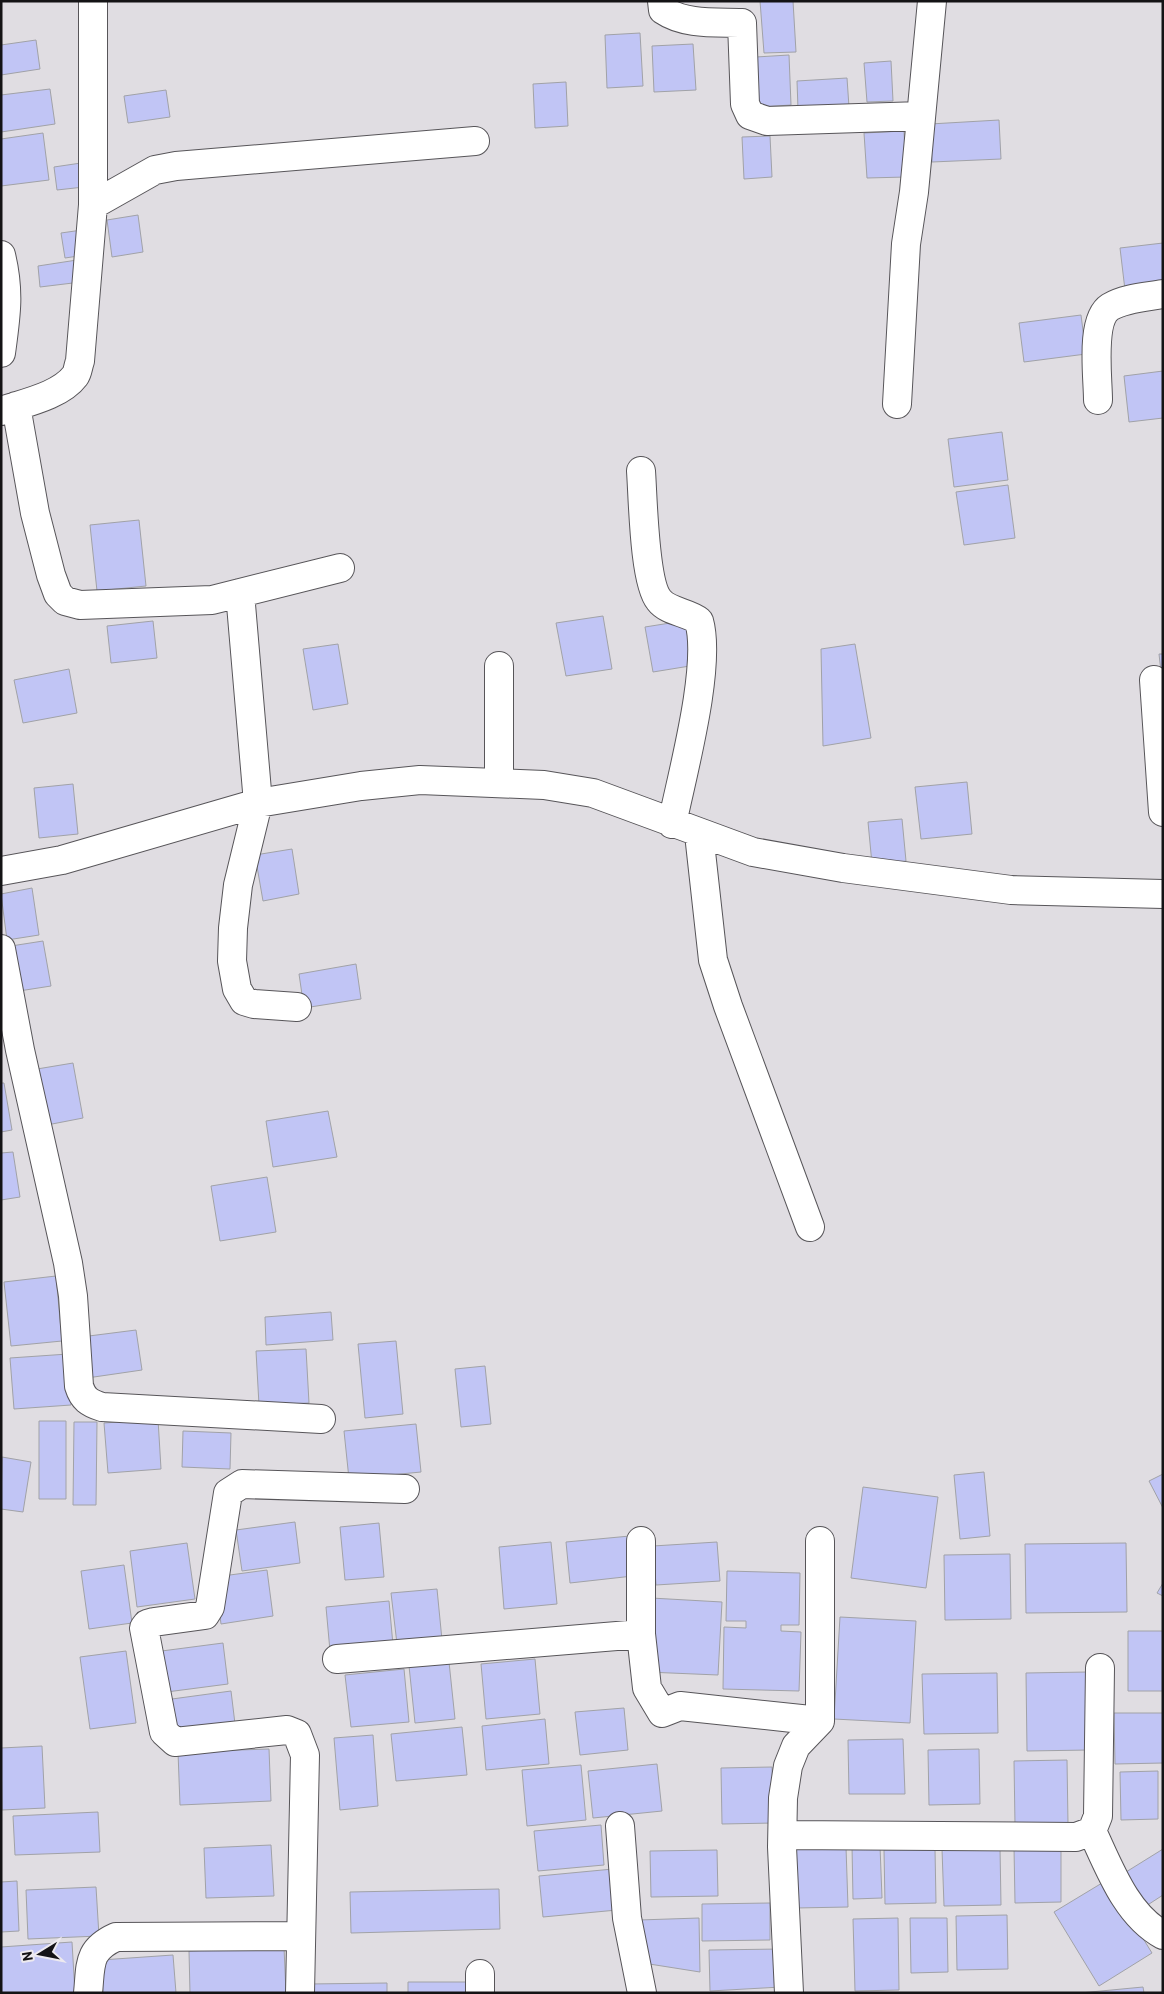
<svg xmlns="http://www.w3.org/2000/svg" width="1164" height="1994" font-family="Barlow,sans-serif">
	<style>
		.building { fill: #c1c5f5; stroke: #a1a2a7 }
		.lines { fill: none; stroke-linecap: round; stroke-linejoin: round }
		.minor-casing { stroke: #575559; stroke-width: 30 }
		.minor { stroke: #fff; stroke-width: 28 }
	</style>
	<rect width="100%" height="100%" fill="#e0dde2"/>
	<path class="building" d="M 760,1 L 793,1 L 796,52 L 764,53 Z
		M 640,33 L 643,86 L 607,88 L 605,35 Z
		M 36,40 L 40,69 L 1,75 L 1,45 Z
		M 693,44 L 696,90 L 654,92 L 652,46 Z
		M 789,55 L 791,105 L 759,107 L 756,57 Z
		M 891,61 L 893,101 L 867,102 L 864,63 Z
		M 847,78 L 849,107 L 798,109 L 797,81 Z
		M 566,82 L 568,126 L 535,128 L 533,84 Z
		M 50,89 L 55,124 L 1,132 L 1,95 Z
		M 166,90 L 170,117 L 128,123 L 124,96 Z
		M 999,120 L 1001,159 L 932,162 L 930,124 Z
		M 904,131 L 906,177 L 867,178 L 864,133 Z
		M 43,133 L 49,180 L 1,186 L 1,139 Z
		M 770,136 L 772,177 L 744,179 L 742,137 Z
		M 81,163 L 84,187 L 57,190 L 54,167 Z
		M 138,215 L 143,252 L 112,257 L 107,220 Z
		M 82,230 L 85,255 L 65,258 L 61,233 Z
		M 1163,243 L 1163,285 L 1125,290 L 1120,248 Z
		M 77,260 L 81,282 L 40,287 L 38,266 Z
		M 1081,315 L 1086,354 L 1024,362 L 1019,323 Z
		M 1163,371 L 1163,418 L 1129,422 L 1124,376 Z
		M 1002,432 L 1008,480 L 954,487 L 948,439 Z
		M 1008,485 L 1015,538 L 964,545 L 956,492 Z
		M 139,520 L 146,586 L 97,591 L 90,525 Z
		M 603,616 L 612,669 L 566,676 L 556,623 Z
		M 689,620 L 696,665 L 653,672 L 645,627 Z
		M 153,621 L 157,658 L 111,663 L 107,626 Z
		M 338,644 L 348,704 L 313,710 L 303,649 Z
		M 855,644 L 871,738 L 823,746 L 821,649 Z
		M 1159,654 L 1163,654 L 1163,690 Z
		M 69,669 L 77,713 L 23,723 L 14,680 Z
		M 967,782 L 972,834 L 921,839 L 915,787 Z
		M 73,784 L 78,834 L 39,838 L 34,788 Z
		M 902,819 L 906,861 L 872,864 L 868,822 Z
		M 292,849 L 299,894 L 263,901 L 255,855 Z
		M 32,888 L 39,935 L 7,940 L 1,894 Z
		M 43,941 L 51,986 L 19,991 L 11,946 Z
		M 356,964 L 361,999 L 304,1008 L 299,974 Z
		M 73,1063 L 83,1118 L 47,1125 L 37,1069 Z
		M 1,1083 L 4,1083 L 12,1130 L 1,1132 Z
		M 328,1111 L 337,1157 L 273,1167 L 266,1121 Z
		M 13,1152 L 20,1197 L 1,1200 L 1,1153 Z
		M 267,1177 L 276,1232 L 220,1241 L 211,1186 Z
		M 56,1276 L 62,1341 L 11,1346 L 4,1282 Z
		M 331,1312 L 333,1340 L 266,1345 L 265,1317 Z
		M 136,1330 L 142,1370 L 87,1378 L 81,1337 Z
		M 396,1341 L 403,1414 L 365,1418 L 358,1344 Z
		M 306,1349 L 309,1403 L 259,1405 L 256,1351 Z
		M 68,1354 L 71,1405 L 14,1409 L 10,1358 Z
		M 485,1366 L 491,1424 L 461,1427 L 455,1369 Z
		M 158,1419 L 161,1469 L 108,1473 L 104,1423 Z
		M 39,1421 L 66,1421 L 66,1499 L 39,1499 Z
		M 74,1422 L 97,1422 L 96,1505 L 73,1505 Z
		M 416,1424 L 421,1472 L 349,1479 L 344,1431 Z
		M 183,1431 L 231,1433 L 230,1469 L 182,1467 Z
		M 2,1457 L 31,1462 L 23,1512 L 1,1509 Z
		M 984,1472 L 990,1536 L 960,1539 L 954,1475 Z
		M 1163,1474 L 1163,1508 L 1149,1481 Z
		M 863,1487 L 938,1497 L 926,1588 L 851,1578 Z
		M 295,1522 L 300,1563 L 242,1571 L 236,1530 Z
		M 379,1523 L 384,1577 L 345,1580 L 340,1527 Z
		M 630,1536 L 633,1576 L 570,1583 L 566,1542 Z
		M 551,1542 L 557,1604 L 504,1609 L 499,1547 Z
		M 717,1542 L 720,1581 L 656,1585 L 653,1546 Z
		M 187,1543 L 195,1599 L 137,1607 L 130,1551 Z
		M 1126,1543 L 1127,1612 L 1026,1613 L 1025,1544 Z
		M 1010,1554 L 1011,1619 L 945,1620 L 944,1555 Z
		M 124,1565 L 132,1623 L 89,1629 L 81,1571 Z
		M 267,1570 L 273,1616 L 221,1624 L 215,1577 Z
		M 727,1571 L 800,1573 L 799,1625 L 781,1625 L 781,1631 L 801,1632 L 799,1691 L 723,1689 L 724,1627 L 746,1628 L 746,1621 L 726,1621 Z
		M 1163,1583 L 1163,1596 L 1157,1593 Z
		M 437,1589 L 442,1640 L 397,1644 L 391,1593 Z
		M 651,1598 L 722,1602 L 718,1675 L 647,1672 Z
		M 389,1601 L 393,1645 L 330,1651 L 326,1607 Z
		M 840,1617 L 916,1621 L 910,1723 L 834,1719 Z
		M 1128,1631 L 1163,1631 L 1163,1691 L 1128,1691 Z
		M 223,1643 L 228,1684 L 159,1693 L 154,1652 Z
		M 126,1651 L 136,1723 L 90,1729 L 80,1657 Z
		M 535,1659 L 540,1714 L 486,1719 L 481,1664 Z
		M 449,1662 L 455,1719 L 415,1723 L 409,1666 Z
		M 404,1669 L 409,1722 L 351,1727 L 345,1675 Z
		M 1088,1672 L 1089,1750 L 1027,1751 L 1026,1673 Z
		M 997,1673 L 998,1733 L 924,1734 L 922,1674 Z
		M 231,1691 L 236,1732 L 177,1740 L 172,1699 Z
		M 624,1708 L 628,1750 L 580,1755 L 575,1712 Z
		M 1114,1713 L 1163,1713 L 1163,1763 L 1115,1764 Z
		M 545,1719 L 549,1764 L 486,1770 L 482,1726 Z
		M 462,1727 L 467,1775 L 396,1781 L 391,1734 Z
		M 373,1735 L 378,1806 L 340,1810 L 334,1738 Z
		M 903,1739 L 905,1794 L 849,1794 L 848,1740 Z
		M 42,1746 L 45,1808 L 2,1810 L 1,1748 Z
		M 269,1749 L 271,1801 L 180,1805 L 178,1752 Z
		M 979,1749 L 980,1804 L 929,1805 L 928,1750 Z
		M 1067,1760 L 1068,1824 L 1015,1825 L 1014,1761 Z
		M 657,1764 L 662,1811 L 593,1818 L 588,1771 Z
		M 581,1765 L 586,1820 L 527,1826 L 522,1770 Z
		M 772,1767 L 774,1823 L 722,1824 L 721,1768 Z
		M 1158,1771 L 1158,1819 L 1121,1820 L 1120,1772 Z
		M 98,1812 L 100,1852 L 15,1855 L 13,1816 Z
		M 601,1825 L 604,1865 L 538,1871 L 534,1831 Z
		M 271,1845 L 274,1896 L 206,1898 L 204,1848 Z
		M 852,1846 L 880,1846 L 882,1898 L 853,1899 Z
		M 1061,1846 L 1061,1902 L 1015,1903 L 1014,1847 Z
		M 846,1847 L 848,1907 L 796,1908 L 794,1848 Z
		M 1000,1848 L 1001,1905 L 944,1906 L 942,1849 Z
		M 935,1849 L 936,1903 L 885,1904 L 884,1850 Z
		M 1163,1849 L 1163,1895 L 1146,1906 L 1126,1872 Z
		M 717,1850 L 718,1896 L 651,1897 L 650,1851 Z
		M 613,1869 L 617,1910 L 543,1917 L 539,1876 Z
		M 1107,1880 L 1152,1953 L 1099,1986 L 1054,1912 Z
		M 17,1881 L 19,1931 L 1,1932 L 1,1882 Z
		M 96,1887 L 99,1936 L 28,1939 L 26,1890 Z
		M 499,1889 L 500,1929 L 351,1933 L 350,1892 Z
		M 770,1903 L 770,1940 L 702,1941 L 702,1904 Z
		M 1007,1915 L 1008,1969 L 957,1970 L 956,1916 Z
		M 699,1918 L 700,1972 L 643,1963 L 639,1920 Z
		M 898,1918 L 899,1990 L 855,1991 L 853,1919 Z
		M 910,1918 L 947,1918 L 948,1972 L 911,1973 Z
		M 72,1942 L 75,1993 L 1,1993 L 1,1947 Z
		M 284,1947 L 286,1993 L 190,1993 L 189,1951 Z
		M 781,1949 L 781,1987 L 710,1991 L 709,1950 Z
		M 173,1955 L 176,1993 L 103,1993 L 101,1960 Z
		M 408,1982 L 471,1982 L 471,1993 L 408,1993 Z
		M 387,1983 L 387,1993 L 309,1993 L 309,1984 Z
		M 1143,1987 L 1144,1993 L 1080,1993 Z"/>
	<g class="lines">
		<defs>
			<path id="minor" d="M 662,1 L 663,10 C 685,25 716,22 742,23 L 745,104 L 750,115 L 767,121 L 921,116
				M 93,205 L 155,170 L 176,166 L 475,141
				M 1,255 C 10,292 6,316 1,353
				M 1098,400 C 1098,377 1090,320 1110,307 C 1125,298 1146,297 1163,294
				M 897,404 L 906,244 L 914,192 L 932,1
				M 16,406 L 35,513 L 51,575 L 58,594 L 65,601 L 80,605 L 212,600 L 340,568
				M 1,411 C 24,403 60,396 75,376 C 78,372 78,366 80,361 L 93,205 L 93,1
				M 641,471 C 643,498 644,582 659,600 C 668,612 688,612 699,621 C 712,666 682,775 672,824
				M 240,593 L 258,803 L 238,885 L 233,928 L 232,961 L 237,989 L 244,1001 L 254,1004 L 297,1007
				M 1154,680 L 1163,812
				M 499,782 L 499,666
				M 699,834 L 713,960 L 728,1006 L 810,1227
				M 1,871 L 62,860 L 258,803 L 361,786 L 420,780 L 544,785 L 593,793 L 753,852 L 843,868 L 1011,890 L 1163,894
				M 1,949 L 20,1050 L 68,1263 L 73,1296 L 79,1386 C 83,1399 89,1403 102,1407 L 321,1419
				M 641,1541 L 641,1634 L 647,1688 L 662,1713 L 680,1706 L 820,1721
				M 337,1659 L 641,1634
				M 620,1826 L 627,1918 L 642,1993
				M 1092,1831 C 1109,1867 1126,1915 1163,1935
				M 783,1835 L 1076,1837 L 1092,1831 L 1098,1816 L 1100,1668
				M 480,1974 L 480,1993
				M 88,1993 C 91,1965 87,1950 116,1937 L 301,1936
				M 300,1993 L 305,1755 L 297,1734 L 287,1730 L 175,1742 L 164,1732 L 144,1628 L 147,1624 L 154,1622 L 205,1615 L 210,1607 L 228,1493 L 242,1484 L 405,1489
				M 789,1993 L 782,1847 L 783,1798 L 788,1766 L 796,1746 L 820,1721 L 820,1541"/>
		</defs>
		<use href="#minor" class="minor-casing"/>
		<use href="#minor" class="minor"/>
	</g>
	<rect width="1164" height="1994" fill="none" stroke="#141315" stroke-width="5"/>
	<g transform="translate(40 1954) rotate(260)" stroke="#edeaef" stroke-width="4" paint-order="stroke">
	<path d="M0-4L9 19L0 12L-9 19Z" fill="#141315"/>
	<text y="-8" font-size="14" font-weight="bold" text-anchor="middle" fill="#141315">N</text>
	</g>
</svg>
